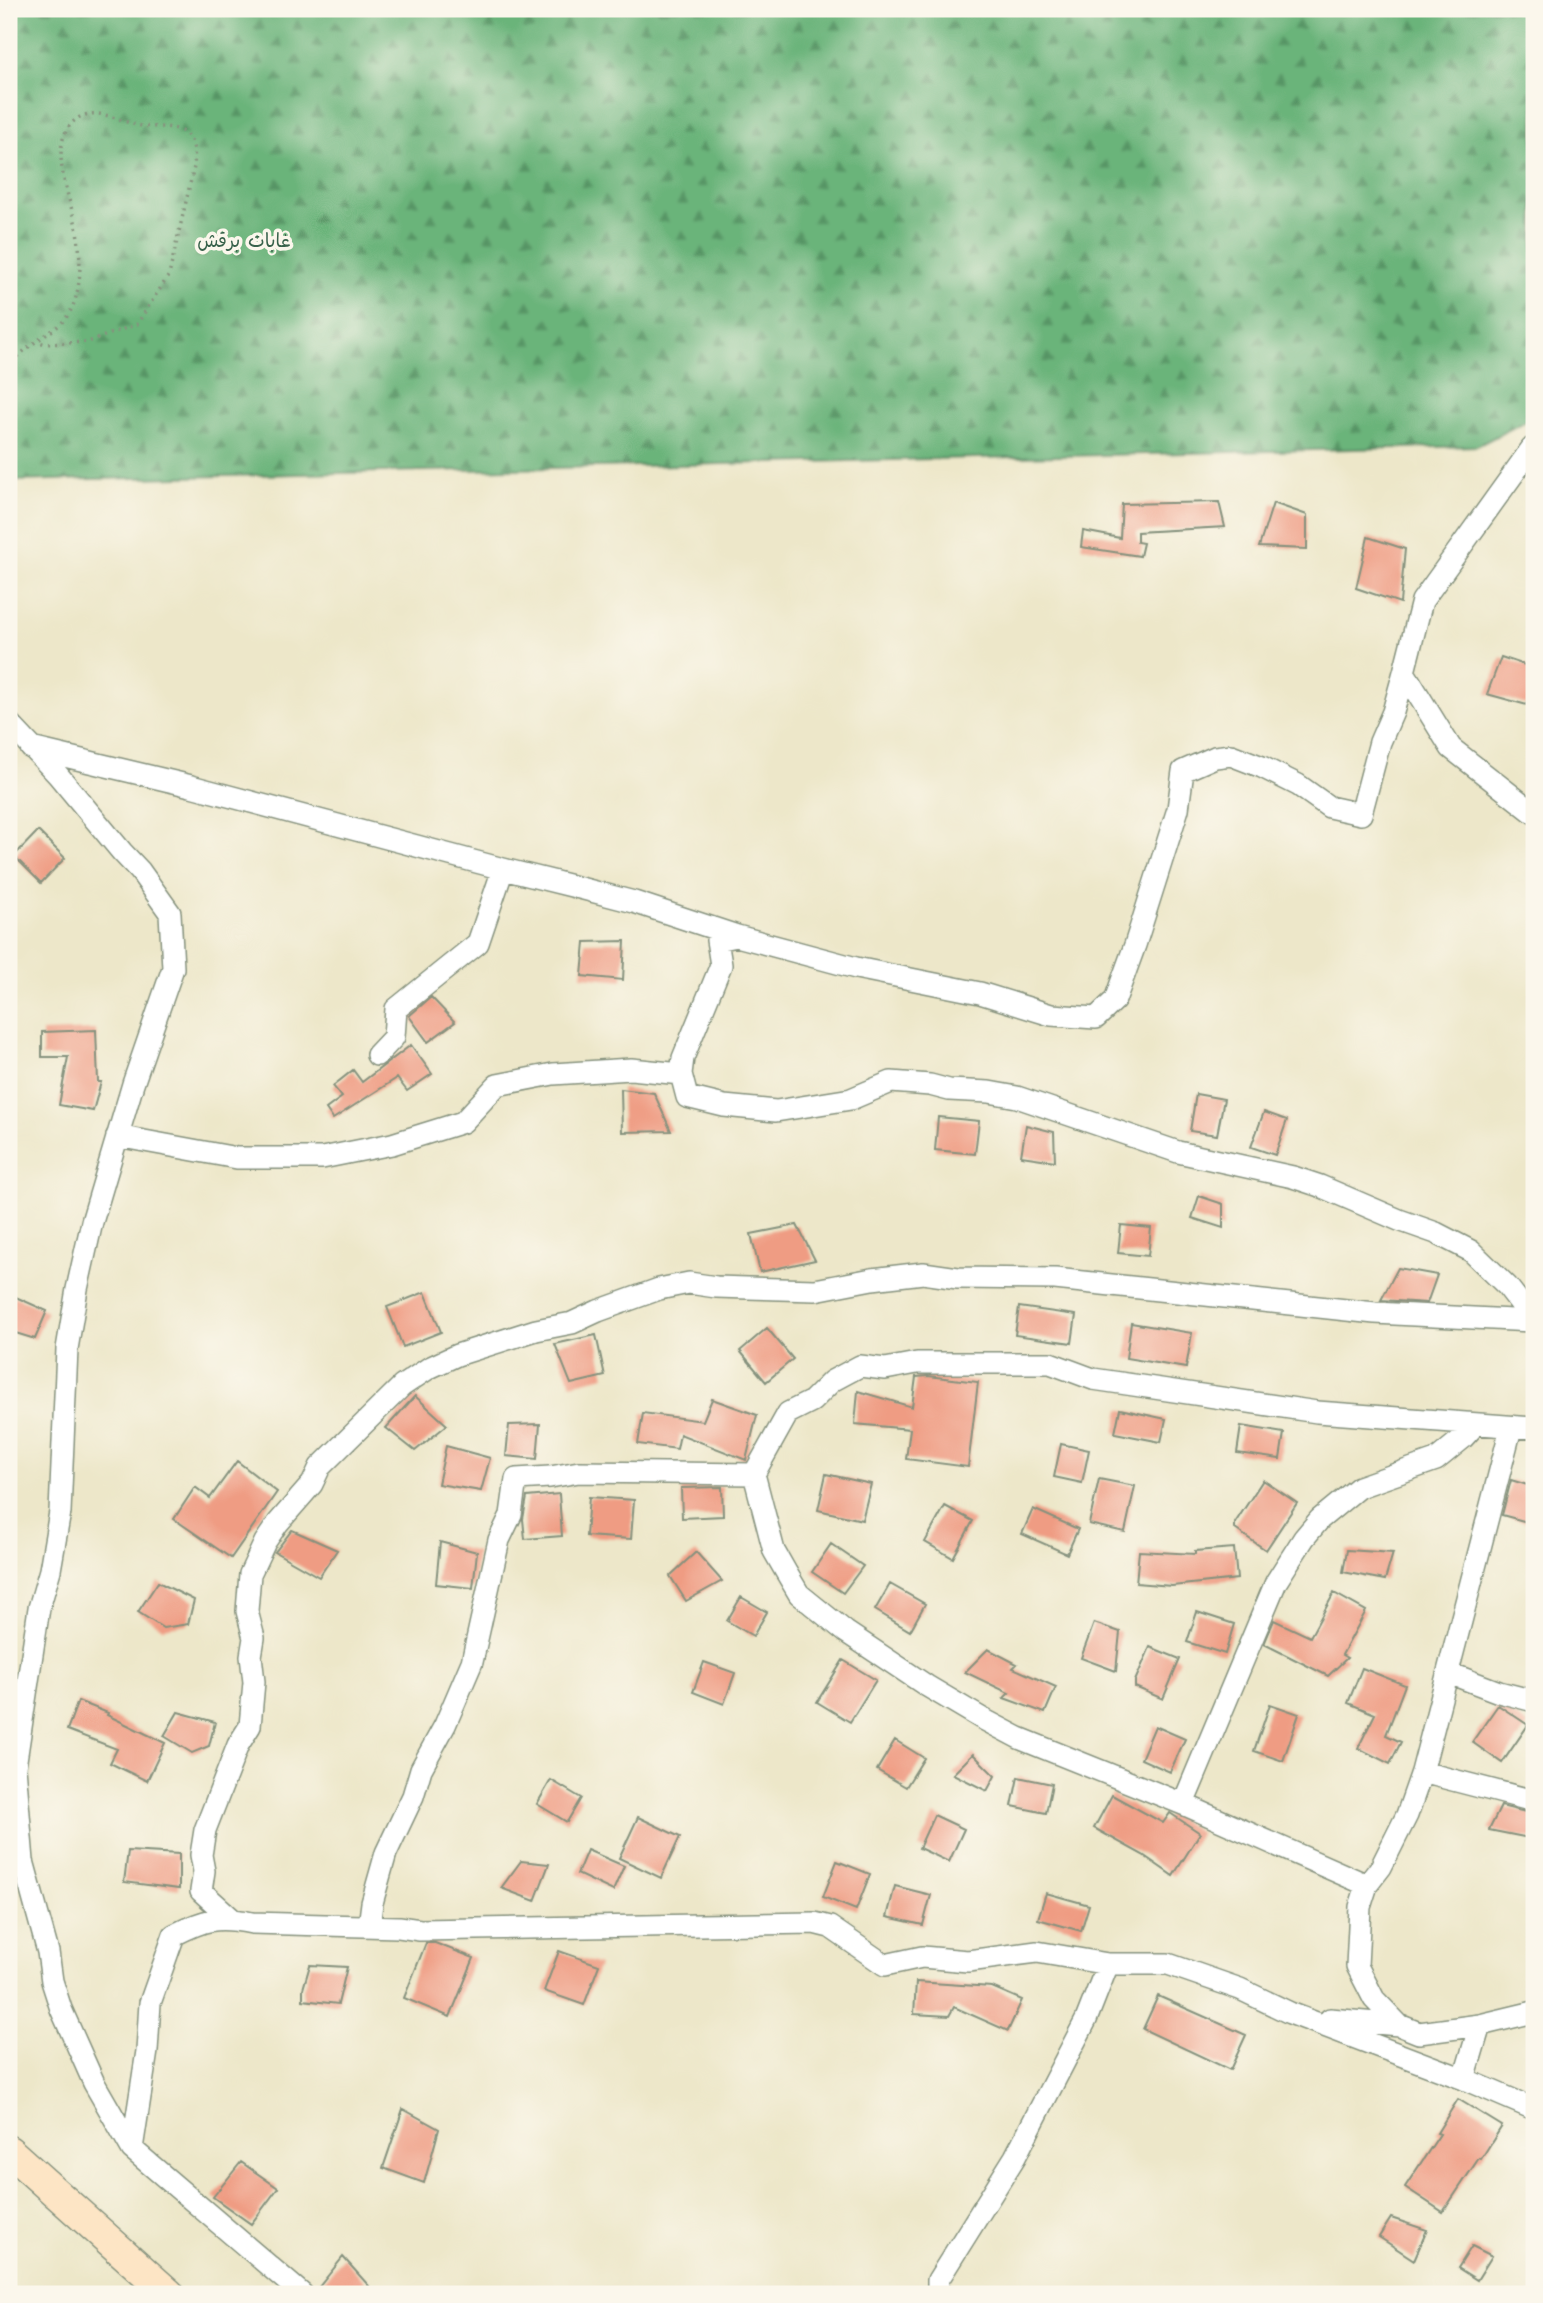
<svg xmlns="http://www.w3.org/2000/svg" width="1543" height="2303" font-family="Kalam,'Playpen Sans Arabic',sans-serif">
	<style>
		.forest { fill: url(#forest-firs); stroke: #457857; stroke-width: 2 }
		.building { fill: #ef9c83 }
		.lines { fill: none; stroke-linecap: round; stroke-linejoin: round }
		.minor-casing { stroke: #86927e; stroke-width: 24 }
		.secondary-casing { stroke: #86927e; stroke-width: 33 }
		.path { stroke: #86927e; stroke-width: 3.5; stroke-dasharray: 2 5; stroke-linecap: butt }
		.minor { stroke: #fff; stroke-width: 21 }
		.secondary { stroke: #fde5c5; stroke-width: 30 }
		.labels { text-anchor: middle; dominant-baseline: central; stroke-width: 7; stroke-linejoin: round; paint-order: stroke }
		.park-label { font-size: 19px; fill: #38624b; stroke: #fbf7ec }
	</style>
	<defs>
		<pattern id="forest-firs" width="22" height="20" patternUnits="userSpaceOnUse" patternTransform="scale(1.75)"><rect width="22" height="20" fill="#6bb47a"/><path d="M5 1l3.5 6h-7zM16 11l3.5 6h-7z" fill="#579465"/></pattern>
	</defs>
	<rect width="100%" height="100%" fill="#fbf7ec"/>
	<filter id="ink" filterUnits="userSpaceOnUse"><feTurbulence type="fractalNoise" baseFrequency=".0143" numOctaves="2"/><feDisplacementMap in="SourceGraphic" scale="14" xChannelSelector="R" yChannelSelector="G"/><feConvolveMatrix kernelMatrix="1 2 1 2 8 2 1 2 1" color-interpolation-filters="sRGB"/></filter>
	<filter id="wash" filterUnits="userSpaceOnUse"><feTurbulence type="fractalNoise" baseFrequency=".00686" numOctaves="4" result="noise"/><feDisplacementMap in="SourceGraphic" scale="28" xChannelSelector="R" yChannelSelector="G"/><feGaussianBlur stdDeviation="1.57" result="paint"/><feColorMatrix in="noise" values="0 0 0 0 0 0 0 0 0 0 0 0 0 0 0 0 0 1.4 0 .05"/><feComposite in="paint" operator="in"/></filter>
	<g filter="url(#wash)">
		<rect width="100%" height="100%" fill="#ede7c9"/>
		<path class="forest" d="M 9,9 L 1534,9 L 1534,417 L 1477,446 L 9,481 Z"/>
		<g id="blocks">
			<path class="building" d="M 1219,502 L 1225,527 L 1137,532 L 1137,542 L 1143,543 L 1140,556 L 1081,547 L 1083,531 L 1120,538 L 1122,504 Z
				M 1273,503 L 1307,515 L 1307,549 L 1259,547 Z
				M 1368,537 L 1405,549 L 1400,603 L 1356,588 Z
				M 1501,657 L 1534,668 L 1534,686 L 1527,705 L 1487,694 Z
				M 38,831 L 65,858 L 41,883 L 14,856 Z
				M 625,941 L 623,980 L 582,976 L 585,942 Z
				M 431,997 L 455,1022 L 428,1042 L 409,1016 Z
				M 96,1030 L 98,1082 L 101,1082 L 93,1111 L 59,1105 L 68,1057 L 42,1057 L 42,1032 Z
				M 411,1045 L 432,1074 L 407,1091 L 397,1078 L 333,1119 L 326,1109 L 342,1097 L 333,1086 L 353,1070 L 362,1082 Z
				M 621,1089 L 654,1093 L 671,1131 L 622,1132 Z
				M 1196,1094 L 1224,1099 L 1217,1135 L 1190,1131 Z
				M 1264,1112 L 1287,1120 L 1275,1155 L 1251,1147 Z
				M 938,1117 L 979,1121 L 975,1154 L 935,1150 Z
				M 1026,1125 L 1054,1132 L 1055,1161 L 1021,1156 Z
				M 1199,1196 L 1223,1204 L 1223,1228 L 1192,1218 Z
				M 797,1225 L 815,1260 L 760,1272 L 751,1234 Z
				M 1121,1225 L 1151,1228 L 1148,1256 L 1118,1253 Z
				M 1398,1268 L 1437,1275 L 1427,1303 L 1381,1300 Z
				M 425,1292 L 441,1332 L 403,1347 L 387,1307 Z
				M 9,1294 L 47,1311 L 35,1339 L 9,1331 Z
				M 1019,1307 L 1076,1315 L 1072,1343 L 1015,1335 Z
				M 1131,1323 L 1192,1333 L 1186,1368 L 1126,1358 Z
				M 767,1328 L 793,1359 L 766,1382 L 740,1351 Z
				M 596,1335 L 605,1376 L 571,1384 L 555,1344 Z
				M 928,1376 L 978,1382 L 968,1467 L 906,1459 L 910,1429 L 855,1424 L 858,1391 L 912,1407 L 916,1377 Z
				M 415,1396 L 447,1425 L 415,1451 L 386,1428 Z
				M 712,1399 L 757,1415 L 746,1460 L 680,1434 L 677,1449 L 638,1444 L 643,1413 L 703,1421 Z
				M 1120,1409 L 1166,1419 L 1161,1442 L 1115,1433 Z
				M 540,1424 L 537,1459 L 506,1456 L 509,1425 Z
				M 1241,1426 L 1284,1433 L 1280,1459 L 1237,1453 Z
				M 1061,1444 L 1089,1450 L 1082,1483 L 1054,1477 Z
				M 446,1446 L 490,1458 L 481,1491 L 438,1484 Z
				M 237,1461 L 277,1492 L 231,1558 L 174,1519 L 195,1487 L 210,1498 Z
				M 826,1474 L 871,1484 L 862,1520 L 818,1510 Z
				M 1099,1479 L 1135,1486 L 1125,1532 L 1089,1524 Z
				M 1263,1480 L 1297,1503 L 1266,1550 L 1235,1529 L 1235,1523 Z
				M 1511,1480 L 1534,1487 L 1534,1511 L 1531,1523 L 1502,1515 Z
				M 722,1487 L 723,1516 L 682,1518 L 681,1488 Z
				M 559,1494 L 562,1536 L 525,1539 L 523,1519 L 527,1497 Z
				M 589,1497 L 634,1500 L 631,1539 L 586,1536 Z
				M 945,1506 L 973,1521 L 953,1558 L 925,1542 Z
				M 1033,1509 L 1078,1529 L 1067,1554 L 1022,1534 Z
				M 292,1530 L 337,1550 L 319,1577 L 275,1552 Z
				M 440,1542 L 477,1552 L 473,1588 L 436,1584 Z
				M 831,1544 L 863,1566 L 843,1593 L 812,1572 Z
				M 1234,1548 L 1237,1579 L 1172,1586 L 1136,1583 L 1139,1551 L 1195,1554 L 1195,1551 Z
				M 1347,1550 L 1393,1553 L 1385,1580 L 1343,1572 Z
				M 696,1552 L 722,1581 L 686,1601 L 670,1576 Z
				M 158,1582 L 194,1600 L 188,1624 L 163,1628 L 138,1612 Z
				M 890,1584 L 925,1604 L 910,1631 L 875,1610 Z
				M 1334,1593 L 1366,1611 L 1342,1655 L 1347,1658 L 1328,1676 L 1264,1644 L 1274,1620 L 1310,1637 Z
				M 741,1597 L 767,1612 L 753,1636 L 727,1621 Z
				M 1197,1612 L 1234,1624 L 1225,1654 L 1187,1642 Z
				M 1094,1623 L 1120,1632 L 1116,1671 L 1081,1658 Z
				M 1150,1647 L 1180,1659 L 1163,1699 L 1135,1687 L 1135,1681 Z
				M 988,1649 L 1017,1664 L 1013,1668 L 1056,1687 L 1045,1713 L 1004,1698 L 1009,1693 L 965,1672 Z
				M 843,1660 L 876,1680 L 850,1722 L 817,1702 Z
				M 704,1662 L 735,1673 L 724,1704 L 693,1692 Z
				M 1362,1668 L 1405,1685 L 1386,1735 L 1401,1742 L 1390,1764 L 1358,1748 L 1375,1714 L 1348,1703 Z
				M 78,1701 L 108,1713 L 107,1715 L 165,1743 L 147,1781 L 110,1763 L 117,1749 L 67,1730 Z
				M 1270,1704 L 1299,1714 L 1283,1761 L 1254,1751 Z
				M 1498,1705 L 1528,1725 L 1502,1763 L 1472,1742 Z
				M 178,1712 L 215,1722 L 209,1746 L 192,1753 L 164,1736 Z
				M 1155,1726 L 1185,1739 L 1170,1772 L 1141,1759 Z
				M 895,1740 L 924,1758 L 906,1787 L 877,1770 Z
				M 973,1754 L 995,1776 L 987,1791 L 953,1774 Z
				M 1018,1777 L 1052,1784 L 1046,1813 L 1012,1806 Z
				M 551,1780 L 581,1798 L 567,1822 L 537,1804 Z
				M 1112,1795 L 1163,1823 L 1170,1813 L 1200,1833 L 1173,1876 L 1143,1855 L 1094,1828 Z
				M 1501,1806 L 1534,1814 L 1534,1839 L 1489,1830 Z
				M 934,1815 L 964,1829 L 949,1862 L 919,1848 Z
				M 638,1817 L 680,1837 L 661,1878 L 619,1858 Z
				M 587,1850 L 624,1866 L 613,1891 L 577,1874 Z
				M 128,1851 L 179,1854 L 179,1889 L 124,1882 Z
				M 521,1861 L 549,1864 L 535,1901 L 501,1888 Z
				M 837,1861 L 870,1874 L 856,1910 L 823,1897 Z
				M 895,1886 L 931,1895 L 923,1925 L 887,1917 Z
				M 1046,1893 L 1089,1905 L 1081,1931 L 1038,1919 Z
				M 426,1943 L 435,1943 L 474,1958 L 450,2017 L 404,1998 Z
				M 559,1951 L 599,1965 L 584,2005 L 544,1991 Z
				M 310,1965 L 347,1967 L 338,2004 L 303,2000 L 303,1989 Z
				M 916,1982 L 992,1987 L 1022,2000 L 1008,2031 L 954,2007 L 949,2016 L 914,2014 Z
				M 1158,1996 L 1246,2035 L 1230,2070 L 1143,2029 Z
				M 1458,2099 L 1502,2126 L 1481,2159 L 1479,2158 L 1443,2212 L 1405,2187 L 1440,2134 L 1437,2133 Z
				M 403,2109 L 439,2129 L 424,2183 L 383,2168 Z
				M 241,2162 L 278,2188 L 251,2224 L 213,2197 Z
				M 1391,2218 L 1427,2230 L 1414,2260 L 1379,2237 Z
				M 1472,2246 L 1492,2256 L 1477,2280 L 1458,2268 Z
				M 343,2257 L 369,2286 L 362,2294 L 326,2294 L 319,2287 Z"/>
		</g>
	</g>
	<g filter="url(#ink)">
		<use href="#blocks" fill-opacity="0" stroke="#86927e" stroke-width="2"/>
		<g class="lines">
			<defs>
				<path id="minor" d="M 1534,449 L 1532,448 L 1422,601 L 1404,672 L 1451,748 L 1534,813
					M 9,723 L 58,775 L 122,852 L 140,871 L 170,913 L 173,968 L 133,1084 L 92,1222 L 77,1289 L 67,1349 L 60,1512 L 50,1570 L 39,1608 L 15,1767 L 23,1861 L 48,1952 L 52,1981 L 61,2009 L 94,2083 L 132,2149 L 302,2294
					M 31,748 L 191,786 L 503,869 L 576,887 L 634,902 L 737,936 L 856,968 L 980,993 L 1051,1015 L 1096,1018 L 1115,1000 L 1135,945 L 1178,809 L 1183,771 L 1215,757 L 1231,755 L 1262,767 L 1298,785 L 1329,807 L 1361,814 L 1380,742 L 1393,712 L 1404,672
					M 737,936 L 717,940 L 721,965 L 683,1058 L 681,1074 L 687,1097 L 724,1106 L 776,1111 L 851,1099 L 891,1082 L 930,1085 L 949,1090 L 989,1092 L 1017,1097 L 1178,1152 L 1293,1177 L 1320,1186 L 1399,1220 L 1436,1233 L 1471,1251 L 1507,1286 L 1534,1321
					M 377,1055 L 394,1037 L 396,1009 L 478,943 L 503,869
					M 117,1136 L 237,1158 L 322,1158 L 392,1144 L 463,1122 L 497,1085 L 553,1074 L 631,1069 L 681,1074
					M 1449,1673 L 1499,1692 L 1534,1701
					M 1422,1772 L 1534,1801
					M 1183,1804 L 1276,1582 L 1304,1538 L 1320,1519 L 1359,1487 L 1436,1460 L 1463,1438 L 1475,1425
					M 1367,1885 L 1183,1804 L 1019,1738 L 981,1718 L 927,1686 L 846,1632 L 799,1594 L 786,1572 L 774,1551 L 754,1474 L 788,1413 L 812,1401 L 832,1381 L 860,1366 L 885,1369 L 917,1363 L 1050,1363 L 1093,1379 L 1317,1412 L 1534,1428
					M 232,1919 L 201,1891 L 204,1871 L 201,1855 L 205,1830 L 238,1745 L 250,1726 L 254,1682 L 251,1656 L 254,1638 L 247,1611 L 250,1574 L 265,1542 L 278,1523 L 312,1484 L 320,1467 L 402,1386 L 429,1368 L 457,1355 L 536,1330 L 572,1323 L 598,1311 L 659,1289 L 689,1283 L 716,1287 L 815,1290 L 872,1279 L 923,1273 L 958,1278 L 1055,1279 L 1375,1313 L 1532,1321
					M 369,1926 L 372,1903 L 386,1853 L 413,1796 L 421,1769 L 445,1725 L 472,1662 L 499,1540 L 511,1515 L 516,1479 L 550,1477 L 579,1472 L 754,1474
					M 1330,2019 L 1399,2025 L 1419,2033 L 1480,2025 L 1534,2012
					M 1399,2025 L 1374,1999 L 1357,1966 L 1360,1907 L 1367,1885 L 1381,1867 L 1407,1815 L 1422,1772 L 1511,1428
					M 1464,2079 L 1480,2025
					M 132,2149 L 147,2051 L 150,2003 L 174,1935 C 205,1919 217,1916 252,1923 L 399,1927 L 420,1930 L 814,1923 L 830,1927 L 885,1965 L 922,1957 L 968,1961 L 1037,1952 L 1108,1964 L 1168,1964 L 1240,1989 L 1290,2013 L 1464,2079 L 1534,2109
					M 938,2294 L 938,2280 L 1015,2157 L 1086,2020 L 1108,1964"/>
				<path id="secondary" d="M 9,2151 L 169,2294"/>
			</defs>
			<use href="#minor" class="minor-casing"/>
			<use href="#secondary" class="secondary-casing"/>
			<path class="path" d="M 9,368 C 13,362 18,356 23,352 C 38,337 61,330 71,310 C 83,286 81,251 76,226 C 70,197 48,148 72,123 C 92,102 121,123 142,126 C 156,128 178,124 188,136 C 195,144 195,157 194,167 L 169,275 L 137,324 L 88,342 L 45,344 L 37,341"/>
			<use href="#minor" class="minor"/>
			<use href="#secondary" class="secondary"/>
		</g>
	</g>
	<g class="labels">
		<g class="park-label">
			<text x="244" y="242">غابات برقش</text>
		</g>
	</g>
	<rect width="1543" height="2303" fill="none" stroke="#fbf7ec" stroke-width="35"/>
</svg>
